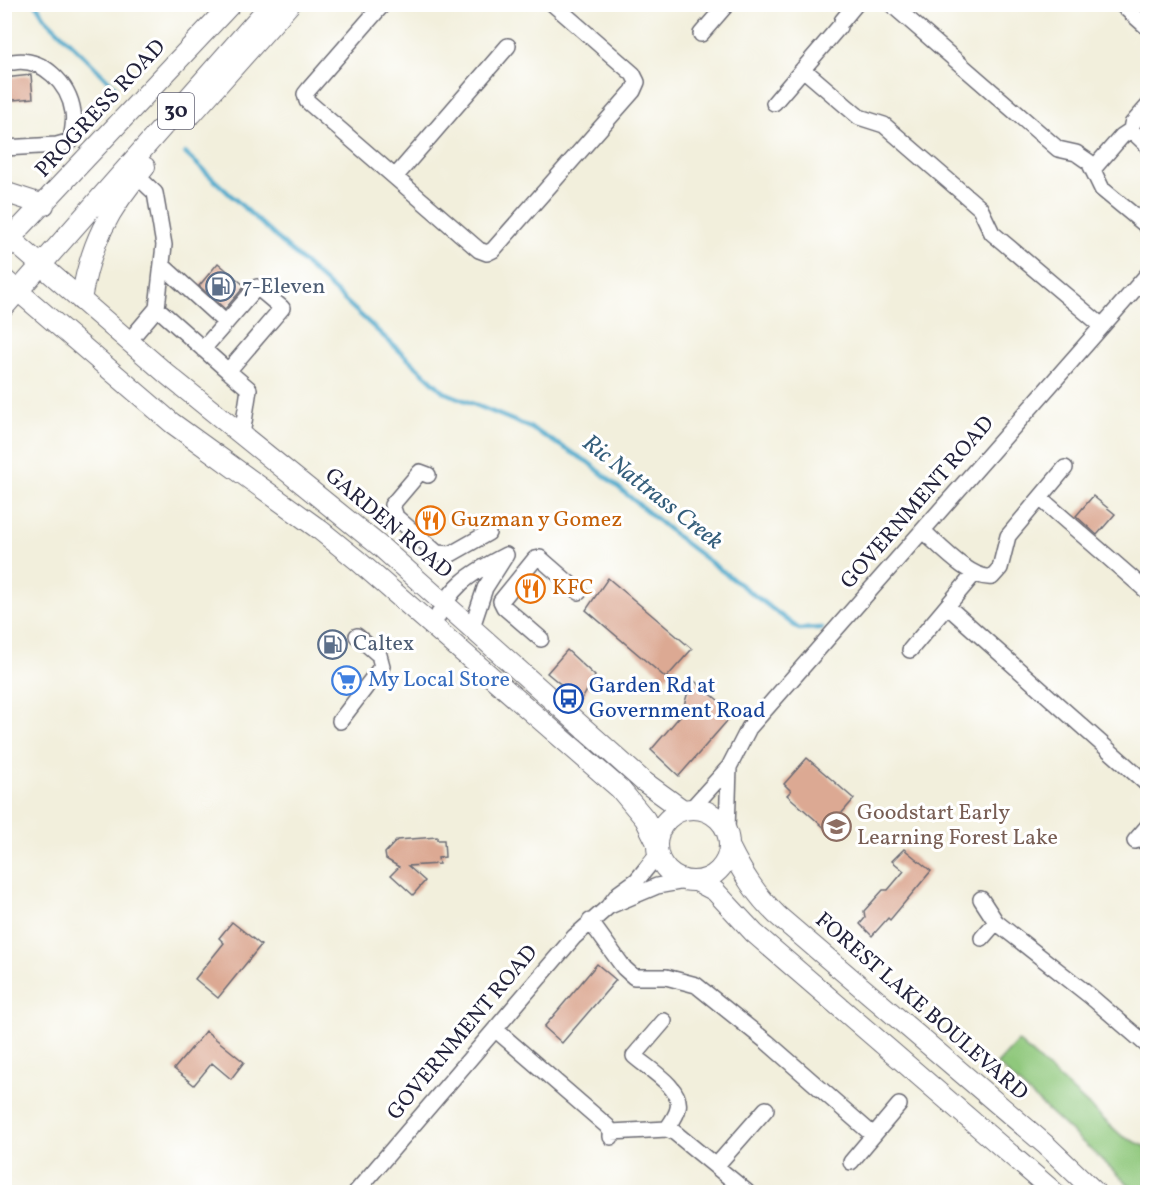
<svg xmlns="http://www.w3.org/2000/svg" width="1152" height="1197" font-family="Vollkorn,serif">
	<style>
		.green { fill: #8fc87c; stroke: #58755c; stroke-width: 1.5 }
		.lines { fill: none; stroke-linecap: round; stroke-linejoin: round }
		.stream { stroke: #4ba8ca; stroke-width: 4.5 }
		.building { fill: #dca993 }
		.minor-casing { stroke: #6b6a73; stroke-width: 18 }
		.major-casing { stroke: #6b6a73; stroke-width: 22 }
		.minor { stroke: #fff; stroke-width: 15 }
		.major { stroke: #fff; stroke-width: 20 }
		.labels { text-anchor: middle; dominant-baseline: central; stroke-width: 6; stroke-linejoin: round; paint-order: stroke }
		.shield { fill: #fff; stroke: #646476; stroke-width: 1.5 }
		.shield-label { font-size: 21px; font-weight: bold; fill: #22223b }
		.street-label { font-size: 22px; fill: #22223b; stroke: #fff }
		.service-label { font-size: 22px; fill: #4e5e75; stroke: #fff; text-anchor: start }
		.food-label { font-size: 22px; fill: #c56008; stroke: #fff; text-anchor: start }
		.shop-label { font-size: 22px; fill: #366cbe; stroke: #fff; text-anchor: start }
		.transit-label { font-size: 22px; fill: #164399; stroke: #fff; text-anchor: start }
		.education-label { font-size: 22px; fill: #785e54; stroke: #fff; text-anchor: start }
		.water-label { font-size: 24px; font-style: italic; fill: #345e7b; stroke: #fff }
	</style>
	<rect width="100%" height="100%" fill="#fff"/>
	<filter id="ink" filterUnits="userSpaceOnUse"><feTurbulence type="fractalNoise" baseFrequency=".0167" numOctaves="2"/><feDisplacementMap in="SourceGraphic" scale="12" xChannelSelector="R" yChannelSelector="G"/><feConvolveMatrix kernelMatrix="1 2 1 2 8 2 1 2 1" color-interpolation-filters="sRGB"/></filter>
	<filter id="wash" filterUnits="userSpaceOnUse"><feTurbulence type="fractalNoise" baseFrequency=".008" numOctaves="4" result="noise"/><feDisplacementMap in="SourceGraphic" scale="24" xChannelSelector="R" yChannelSelector="G"/><feGaussianBlur stdDeviation="1.35" result="paint"/><feColorMatrix in="noise" values="0 0 0 0 0 0 0 0 0 0 0 0 0 0 0 0 0 1.4 0 .05"/><feComposite in="paint" operator="in"/></filter>
	<g filter="url(#wash)">
		<rect width="100%" height="100%" fill="#f2efdc"/>
		<path class="green" d="M 1018,1041 L 1122,1136 L 1147,1147 L 1147,1192 L 1137,1192 L 997,1064 Z"/>
		<g class="lines">
			<path class="stream" d="M 36,4 L 45,18 L 115,87
				M 185,153 L 444,392 L 529,427 L 588,462 L 685,543 L 799,629 L 822,628"/>
		</g>
		<g id="blocks">
			<path class="building" d="M 31,75 L 33,98 L 4,101 L 4,78 Z
				M 218,263 L 245,286 L 225,309 L 199,286 Z
				M 1093,496 L 1115,514 L 1097,535 L 1076,516 Z
				M 608,578 L 692,649 L 666,678 L 586,610 Z
				M 567,650 L 595,676 L 581,701 L 547,673 Z
				M 692,679 L 734,713 L 679,776 L 651,750 L 681,715 Z
				M 807,758 L 854,799 L 827,830 L 787,795 L 791,791 L 784,784 Z
				M 437,837 L 437,840 L 444,840 L 445,857 L 438,858 L 439,864 L 408,866 L 425,881 L 413,895 L 391,875 L 399,867 L 386,859 L 385,853 L 397,840 Z
				M 904,849 L 931,871 L 890,920 L 888,918 L 872,936 L 860,924 L 865,918 L 864,911 L 883,890 L 888,890 L 904,871 L 892,861 Z
				M 232,922 L 261,945 L 218,998 L 195,979 L 224,943 L 219,938 Z
				M 597,964 L 616,980 L 562,1043 L 544,1027 Z
				M 206,1031 L 244,1062 L 231,1079 L 212,1063 L 194,1085 L 174,1069 Z"/>
		</g>
	</g>
	<g filter="url(#ink)">
		<use href="#blocks" fill-opacity="0" stroke="#6b6a73" stroke-width="1.5"/>
		<g class="lines">
			<defs>
				<path id="minor" d="M 383,4 L 309,89 L 305,94 L 307,101 L 479,250 L 487,253 L 493,250 L 633,91 L 637,82 L 633,74 L 553,4
					M 891,4 L 1058,149 L 1076,153 L 1089,162 L 1102,189 L 1148,227
					M 1121,4 L 1148,28
					M 842,21 L 856,4
					M 701,34 L 727,4
					M 803,69 L 859,117 L 884,125 L 980,208 L 992,233 L 1102,326
					M 774,103 L 839,27
					M 1148,106 L 1132,124 L 1131,130 L 1148,146
					M 4,148 L 57,145 L 71,141 C 72,132 75,121 73,112 C 69,84 43,57 13,62
					M 1094,168 L 1122,136 L 1131,130
					M 137,176 L 155,193 L 164,245 L 157,308 L 228,371
					M 395,177 L 508,46
					M 162,265 L 226,323
					M 129,341 L 157,308
					M 203,349 L 257,287 L 282,308 L 228,371 L 249,389 L 242,435
					M 428,475 L 420,472 L 392,505 L 396,517 L 437,553 L 451,554 L 488,533
					M 1040,498 L 1148,592
					M 924,532 C 940,546 971,580 992,577 L 1000,568 L 1008,536 L 1065,468
					M 947,606 L 1148,785
					M 433,627 C 449,586 469,574 506,555
					M 472,627 L 485,588 L 506,555
					M 541,639 L 504,607 L 501,601 L 535,559 L 540,558 L 579,592
					M 910,650 L 974,574
					M 340,721 L 382,666 L 379,655 L 357,636
					M 692,808 L 729,767 L 749,728 L 1148,274
					M 727,830 L 729,767
					M 1135,841 L 1148,826
					M 981,899 L 996,922 L 982,938
					M 612,905 L 657,886 L 685,881
					M 590,921 L 624,968 L 634,977 L 666,977 L 696,985 L 767,1042 L 873,1135
					M 996,922 L 1090,996 L 1148,1046
					M 664,1021 L 634,1056 C 647,1068 683,1088 678,1108 C 677,1115 671,1123 667,1129
					M 496,1030 L 607,1126 L 611,1132 L 611,1137
					M 611,1132 L 667,1129 L 674,1132 L 747,1192
					M 851,1162 L 899,1105
					M 716,1166 L 766,1109
					M 356,1192 L 574,937 L 608,907 L 619,893 L 637,880 L 658,854"/>
				<path id="major" d="M 192,114 L 290,4
					M 4,192 L 44,205
					M 4,233 L 169,376 L 382,548 L 643,781 L 683,810
					M 4,245 L 231,4
					M 4,279 L 172,423 L 320,530 L 357,560 L 620,789 L 645,819 L 657,843
					M 81,300 C 90,245 108,209 145,167
					M 4,307 L 271,4
					M657 845a36 36 0 1 1 72 0a36 36 0 1 1-72 0Z
					M 730,848 C 743,874 756,895 777,915 L 1047,1146 L 1095,1192
					M 696,881 L 715,891 L 754,933 L 1054,1192"/>
			</defs>
			<use href="#minor" class="minor-casing"/>
			<use href="#major" class="major-casing"/>
			<use href="#minor" class="minor"/>
			<use href="#major" class="major"/>
		</g>
	</g>
	<defs>
		<symbol id="fuel-ring" viewBox="-11 -11 22 22"><circle r="9.5" fill="#fff" stroke="#5c6f8a" stroke-width="1.5"/><path d="M-5.5-6h7V0h2V4h1.3V-2.5L3-4.5l.8-.8L6-3V5H2.5V1h-1V6h-7ZM-4.2-4.7v3.2H.2V-4.7Z" fill="#5c6f8a"/></symbol>
		<symbol id="restaurant-ring" viewBox="-11 -11 22 22"><circle r="9.5" fill="#fff" stroke="#e8710a" stroke-width="1.5"/><path d="M-5-6h1v4h1v-4h1v4h1v-4h1v5L-1.5 .5V6h-2V.5L-5-1ZM5-6V6H3V1.5H1.5Q1.5-4 5-6Z" fill="#e8710a"/></symbol>
		<symbol id="supermarket-ring" viewBox="-11 -11 22 22"><circle r="9.5" fill="#fff" stroke="#3f7fe0" stroke-width="1.5"/><path d="M-6-5.5h2.5l.6 2H6L4.5 2H-2.5L-4.4-4H-6ZM-1.5 3.2a1.3 1.3 0 1 0 .1 0ZM3 3.2a1.3 1.3 0 1 0 .1 0Z" fill="#3f7fe0"/></symbol>
		<symbol id="bus-ring" viewBox="-11 -11 22 22"><circle r="9.5" fill="#fff" stroke="#1a4fb4" stroke-width="1.5"/><path d="M-5-6H5V4H4V6H2V4H-2V6H-4V4H-5ZM-3.5-4V0h7V-4ZM-3.5 1.2v1.5H-2V1.2ZM2 1.2v1.5H3.5V1.2Z" fill="#1a4fb4"/></symbol>
		<symbol id="school-ring" viewBox="-11 -11 22 22"><circle r="9.5" fill="#fff" stroke="#8d6e63" stroke-width="1.5"/><path d="M0-5L7-2L0 1L-7-2ZM-4 1L0 2.5L4 1V4Q0 6-4 4Z" fill="#8d6e63"/></symbol>
	</defs>
	<g fill-rule="evenodd">
		<use href="#fuel-ring" x="204" y="270" width="33" height="33"/>
		<use href="#restaurant-ring" x="414" y="504" width="33" height="33"/>
		<use href="#restaurant-ring" x="514" y="572" width="33" height="33"/>
		<use href="#fuel-ring" x="316" y="628" width="33" height="33"/>
		<use href="#supermarket-ring" x="330" y="664" width="33" height="33"/>
		<use href="#bus-ring" x="552" y="682" width="33" height="33"/>
		<use href="#school-ring" x="820" y="810" width="33" height="33"/>
	</g>
	<g class="labels">
		<rect class="shield" x="158" y="93" width="36" height="36" rx="4.5"/>
		<g class="shield-label">
			<text x="176" y="111">30</text>
		</g>
		<g class="street-label">
			<text transform="translate(101 109) rotate(-47)">PROGRESS ROAD</text>
			<text transform="translate(918 503) rotate(-49)">GOVERNMENT ROAD</text>
			<text transform="translate(388 524) rotate(40)">GARDEN ROAD</text>
			<text transform="translate(921 1007) rotate(41)">FOREST LAKE BOULEVARD</text>
			<text transform="translate(463 1033) rotate(-50)">GOVERNMENT ROAD</text>
		</g>
		<g class="service-label">
			<text x="242" y="287">7-Eleven</text>
			<text x="353" y="644">Caltex</text>
		</g>
		<g class="food-label">
			<text x="451" y="520">Guzman y Gomez</text>
			<text x="552" y="588">KFC</text>
		</g>
		<g class="shop-label">
			<text x="368" y="680">My Local Store</text>
		</g>
		<g class="transit-label">
			<text x="589" y="686">Garden Rd at<tspan x="589" dy="25">Government Road</tspan></text>
		</g>
		<g class="education-label">
			<text x="857" y="813">Goodstart Early<tspan x="857" dy="25">Learning Forest Lake</tspan></text>
		</g>
		<g class="water-label">
			<text transform="translate(652 493) rotate(38)">Ric Nattrass Creek</text>
		</g>
	</g>
	<rect width="1152" height="1197" fill="none" stroke="#fff" stroke-width="24"/>
</svg>
